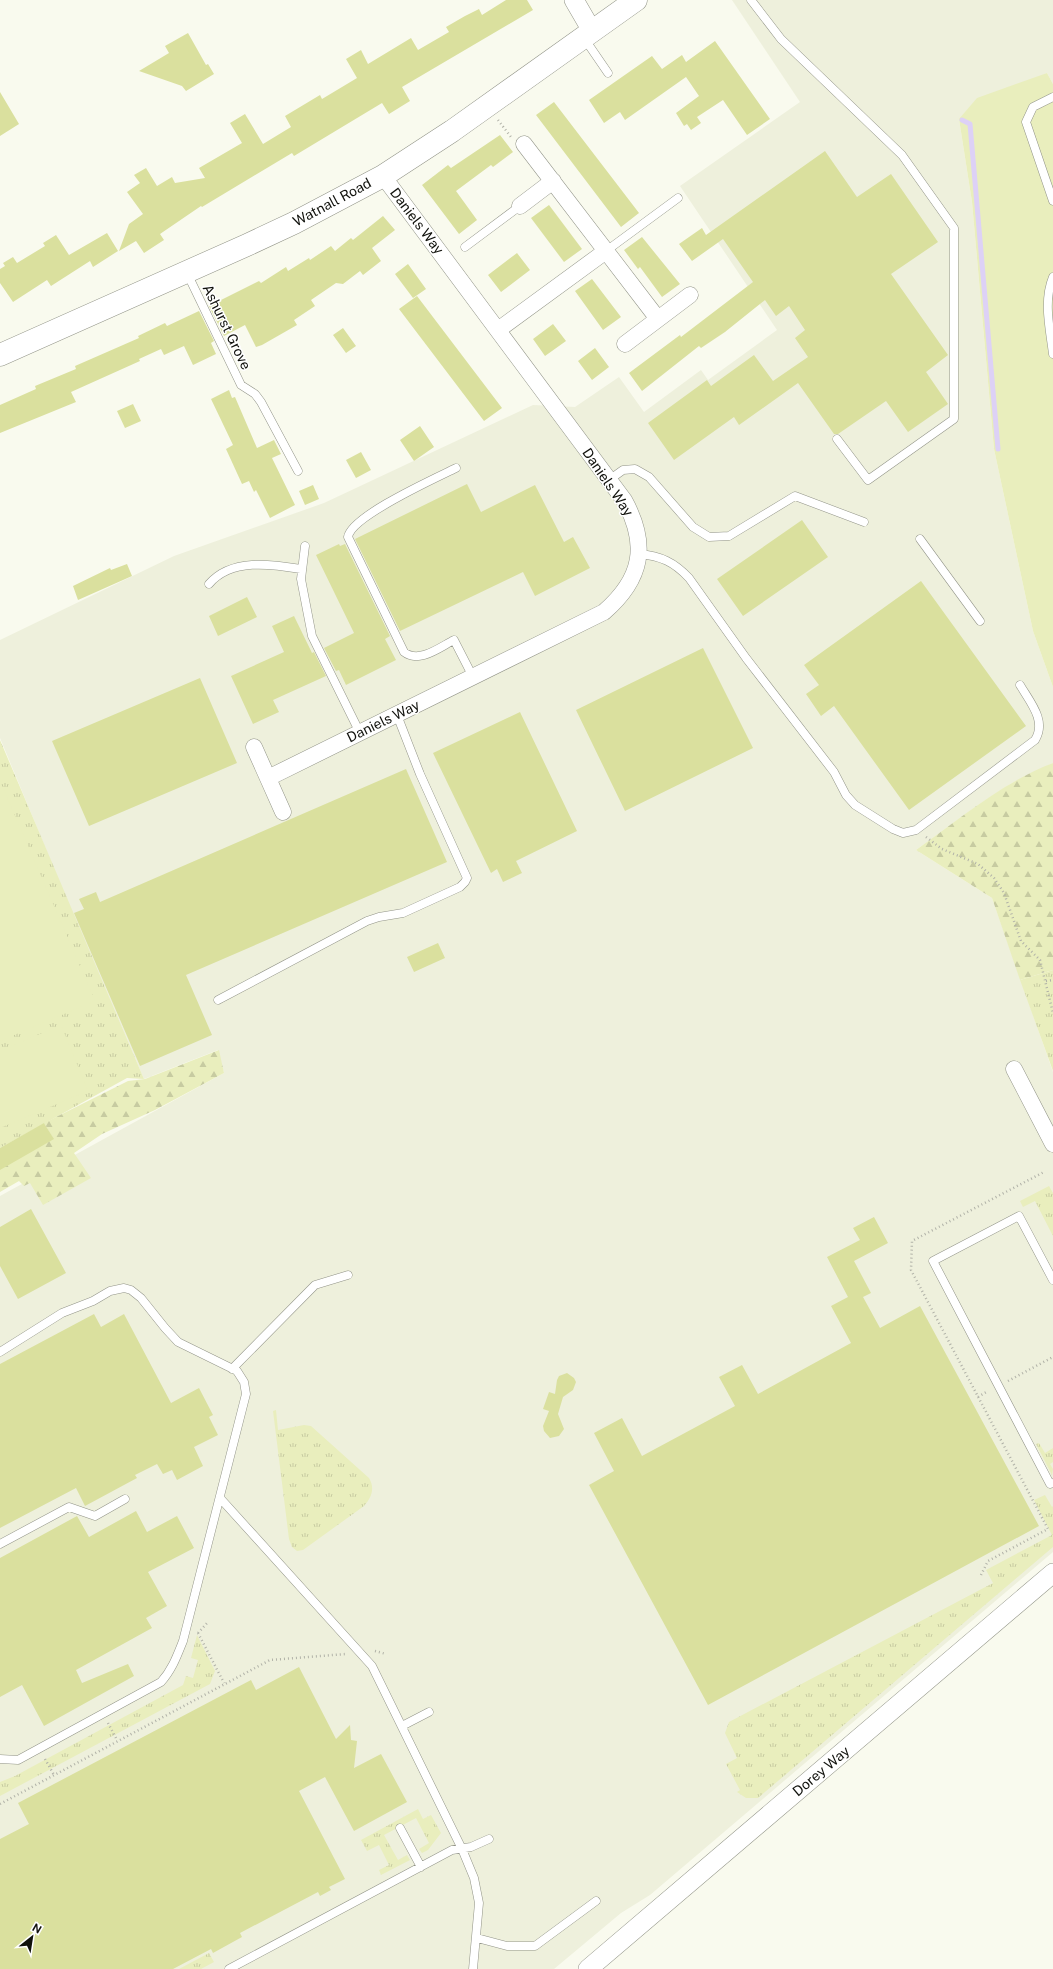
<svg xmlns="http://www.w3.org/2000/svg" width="1053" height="1969" font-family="'Public Sans',sans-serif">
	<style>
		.built { fill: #eef0dc }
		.grass { fill: url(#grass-tufts) }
		.forest { fill: url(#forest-firs) }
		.garden { fill: #e9eebd }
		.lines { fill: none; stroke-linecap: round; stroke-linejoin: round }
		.stream { stroke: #ddd1f6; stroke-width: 5 }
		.building { fill: #dae09e }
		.service-casing { stroke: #929488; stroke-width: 9 }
		.minor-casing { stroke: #929488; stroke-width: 17 }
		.tertiary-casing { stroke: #929488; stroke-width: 20 }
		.secondary-casing { stroke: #929488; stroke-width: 23 }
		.path { stroke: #b1b2a8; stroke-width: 2.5; stroke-dasharray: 1 3; stroke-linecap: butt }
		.service { stroke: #fff; stroke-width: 8 }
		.minor { stroke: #fff; stroke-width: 16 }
		.tertiary { stroke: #fff; stroke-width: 19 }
		.secondary { stroke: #fff; stroke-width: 22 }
		.labels { text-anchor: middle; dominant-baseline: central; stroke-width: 3; stroke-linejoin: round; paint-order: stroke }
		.street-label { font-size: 14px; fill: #10110c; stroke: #fff }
	</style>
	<defs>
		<pattern id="grass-tufts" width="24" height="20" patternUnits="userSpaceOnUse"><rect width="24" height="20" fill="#e9eebd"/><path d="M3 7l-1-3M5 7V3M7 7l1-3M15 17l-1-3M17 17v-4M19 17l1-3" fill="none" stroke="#c7cba1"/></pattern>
		<pattern id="forest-firs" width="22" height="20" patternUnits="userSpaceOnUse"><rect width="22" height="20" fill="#e9eebd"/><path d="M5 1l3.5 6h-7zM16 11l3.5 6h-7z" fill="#c7cba1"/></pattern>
	</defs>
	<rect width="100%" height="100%" fill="#f9faee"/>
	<path class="built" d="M 732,0 L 1053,0 L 1053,84 L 1047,73 L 959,119 L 972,202 L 994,449 L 1033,631 L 1053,687 L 1053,763 L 1012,783 L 978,805 L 916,850 L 992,898 L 1053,1072 L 1053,1552 L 650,1895 L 621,1913 L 554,1969 L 0,1969 L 0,1196 L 224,1073 L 218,1050 L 144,1079 L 62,888 L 0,738 L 0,640 L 174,556 L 324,503 L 533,405 L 575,407 L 619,377 L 644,412 L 701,370 L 708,380 L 777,330 L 680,186 L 800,102 Z"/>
	<path class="grass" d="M 0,740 L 144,1079 L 127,1078 L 0,1148 Z
		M 1053,970 L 1053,1071 L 1020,980 Z
		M 1049,1186 L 1053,1193 L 1053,1236 L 1035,1201 L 1023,1207 L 1020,1201 Z
		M 276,1410 L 278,1430 L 304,1425 L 311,1426 L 369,1478 C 375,1488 372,1497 364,1506 L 303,1550 L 297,1551 L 292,1547 L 289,1539 L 273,1411 Z
		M 1039,1443 L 1045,1453 L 1053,1448 L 1053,1462 L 1050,1464 L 1053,1469 L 1052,1475 L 1036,1444 Z
		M 1045,1495 L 1052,1507 L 1053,1506 L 1053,1547 L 758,1798 L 746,1798 L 737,1792 L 740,1790 L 726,1764 L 737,1758 L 725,1733 L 729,1722 L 993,1583 L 986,1570 L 1052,1535 L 1034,1500 Z
		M 197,1635 L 215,1671 L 210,1684 L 0,1796 L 0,1782 L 15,1776 L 183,1685 L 186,1676 L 193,1678 L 198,1660 L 191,1658 Z
		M 418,1809 L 423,1819 L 431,1815 L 441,1833 L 428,1850 L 422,1853 L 419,1849 L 429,1843 L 416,1818 L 384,1835 L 398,1860 L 407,1855 L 410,1860 L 381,1875 L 379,1870 L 389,1865 L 379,1845 L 367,1851 L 361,1840 Z
		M 209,1953 L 214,1962 L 201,1969 L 179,1969 Z"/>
	<path class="forest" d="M 1053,763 L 1053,970 L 1020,980 L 992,898 L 916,850 C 959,819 1003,782 1053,763 Z
		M 219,1050 L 224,1073 L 155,1110 L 102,1134 L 74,1153 L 91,1178 L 43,1205 L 30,1183 L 24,1186 L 19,1181 L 0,1192 L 0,1162 L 53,1138 L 44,1123 L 128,1081 L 145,1079 Z"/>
	<path class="garden" d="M 1047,73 L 1053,84 L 1053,687 L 1033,631 L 994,449 L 972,202 L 959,119 L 977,98 Z
		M 0,781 L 95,1001 L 0,1041 Z
		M 61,1025 L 88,1091 L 0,1128 L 0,1051 Z"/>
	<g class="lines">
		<path class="stream" d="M 962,120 L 970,124 L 998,449"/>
	</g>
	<path class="building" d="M 506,0 L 527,0 L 533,10 L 402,87 L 410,101 L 389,114 L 382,103 L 294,156 L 292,153 L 202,207 L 201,206 L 160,234 L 164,240 L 144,253 L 136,241 L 119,251 L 129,224 L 143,214 L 127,192 L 140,183 L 134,175 L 146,168 L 157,186 L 172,177 L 175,183 L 205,178 L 199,168 L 242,143 L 230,123 L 245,114 L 263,144 L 291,127 L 285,116 L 320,95 L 322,99 L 357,78 L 346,59 L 361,50 L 368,64 L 411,38 L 418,50 L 449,32 L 446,27 L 465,16 L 479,9 L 482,15 Z
		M 188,33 L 206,65 L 208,64 L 214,74 L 186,91 L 182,86 L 139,71 L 169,53 L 165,46 Z
		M 715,41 L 770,119 L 747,135 L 723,100 L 697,117 L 701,123 L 691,130 L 687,124 L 684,126 L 676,113 L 699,96 L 686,77 L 625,120 L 620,112 L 604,123 L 589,100 L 652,56 L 662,69 L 682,55 L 686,62 Z
		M 0,92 L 19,124 L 0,136 Z
		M 554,102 L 639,213 L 621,227 L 536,115 Z
		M 500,135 L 513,152 L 493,167 L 491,165 L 456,191 L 477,220 L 459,234 L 422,185 L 448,165 L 451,168 Z
		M 825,151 L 857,197 L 891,174 L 938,242 L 891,274 L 948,355 L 926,372 L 948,404 L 908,432 L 886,401 L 838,434 L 834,434 L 798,383 L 739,425 L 734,417 L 674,460 L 648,423 L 707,380 L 711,386 L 754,355 L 773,381 L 808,357 L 795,338 L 805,330 L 789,306 L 776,316 L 765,300 L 725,332 L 701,348 L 699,346 L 642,391 L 629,373 L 680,335 L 681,337 L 753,282 L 723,239 L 692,261 L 679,244 L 702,228 L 706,235 Z
		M 549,205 L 582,249 L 564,262 L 531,218 Z
		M 383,216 L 395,230 L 372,248 L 381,261 L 363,275 L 360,271 L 343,284 L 336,283 L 311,300 L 315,306 L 294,320 L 297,325 L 262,345 L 256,347 L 245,325 L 224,336 L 209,306 L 259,281 L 261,283 L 286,267 L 288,271 L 309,258 L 310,260 L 331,246 L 335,251 L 351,238 L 353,240 Z
		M 107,233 L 118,251 L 93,267 L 90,261 L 51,286 L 47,280 L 13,302 L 0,283 L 0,269 L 5,266 L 3,263 L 13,257 L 17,263 L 45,246 L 43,243 L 56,235 L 69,255 Z
		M 642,237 L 680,284 L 662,297 L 640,267 L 638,269 L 624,250 Z
		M 517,253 L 530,270 L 501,292 L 488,275 Z
		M 408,264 L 426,289 L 413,298 L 395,274 Z
		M 592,279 L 621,317 L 603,330 L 575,291 Z
		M 417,296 L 502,408 L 484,421 L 399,309 Z
		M 199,311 L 214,341 L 211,343 L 216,354 L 193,365 L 184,346 L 164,355 L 161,349 L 139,359 L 140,361 L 71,392 L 76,402 L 0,433 L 0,405 L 36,389 L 35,386 L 76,369 L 75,366 L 139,338 L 138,336 L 165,323 L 167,326 Z
		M 553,324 L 566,341 L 545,356 L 533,339 Z
		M 343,328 L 356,346 L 346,353 L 333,335 Z
		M 595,348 L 609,367 L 592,380 L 578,361 Z
		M 229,390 L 232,398 L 235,397 L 257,448 L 274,440 L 281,454 L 272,458 L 295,505 L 270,518 L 256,490 L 254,492 L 249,481 L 242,484 L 226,449 L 233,445 L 211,399 Z
		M 133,404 L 141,421 L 125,428 L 117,411 Z
		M 420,426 L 434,447 L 414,461 L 400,440 Z
		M 361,452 L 371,470 L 356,478 L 346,460 Z
		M 467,484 L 481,512 L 535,485 L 564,542 L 573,537 L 590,568 L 535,596 L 523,572 L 400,631 L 355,539 Z
		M 313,485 L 319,499 L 305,505 L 299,491 Z
		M 802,520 L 828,557 L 743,616 L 717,579 Z
		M 339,544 L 340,546 L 345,544 L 390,636 L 385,639 L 396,660 L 346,685 L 339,670 L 336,671 L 324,648 L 354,633 L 316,555 Z
		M 127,564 L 132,576 L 78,600 L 73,586 L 110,568 L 111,570 Z
		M 921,581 L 1026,726 L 909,810 L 834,706 L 821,716 L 806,694 L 819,685 L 804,665 Z
		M 247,597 L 257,617 L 218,636 L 209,616 Z
		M 294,616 L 312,653 L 314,652 L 326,676 L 273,700 L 279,712 L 253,724 L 231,676 L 284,652 L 272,626 Z
		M 703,648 L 753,748 L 625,811 L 576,710 Z
		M 200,678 L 237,763 L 89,826 L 52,741 Z
		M 520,712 L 577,831 L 516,861 L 522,873 L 503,882 L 497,869 L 491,873 L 433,753 Z
		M 406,769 L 447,862 L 186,975 L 212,1035 L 140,1066 L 74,913 L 84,909 L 79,899 L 96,892 L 100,902 Z
		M 438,943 L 445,958 L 414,972 L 407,957 Z
		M 44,1123 L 54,1139 L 0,1170 L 0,1148 Z
		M 31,1209 L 66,1273 L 18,1299 L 0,1266 L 0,1227 Z
		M 874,1217 L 888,1243 L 854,1261 L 871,1293 L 863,1297 L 880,1328 L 920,1306 L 1039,1526 L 708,1705 L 589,1485 L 614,1471 L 594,1433 L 622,1418 L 642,1456 L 735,1406 L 719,1377 L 742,1365 L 758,1394 L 851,1343 L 831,1306 L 848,1297 L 827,1257 L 860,1240 L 853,1228 Z
		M 94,1314 L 101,1327 L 124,1314 L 171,1403 L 199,1388 L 213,1415 L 209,1417 L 218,1435 L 194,1447 L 203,1466 L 177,1480 L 172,1470 L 163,1474 L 157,1464 L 135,1475 L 137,1478 L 85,1506 L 76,1488 L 0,1528 L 0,1364 Z
		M 567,1373 L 574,1378 L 576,1382 L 573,1390 L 563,1397 L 558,1414 L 564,1429 L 559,1436 L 550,1438 L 544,1431 L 543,1426 L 549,1411 L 543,1409 L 549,1392 L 555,1394 L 557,1380 L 559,1376 Z
		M 136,1511 L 147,1532 L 177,1516 L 194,1548 L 148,1572 L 167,1606 L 146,1618 L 152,1628 L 76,1670 L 82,1683 L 128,1664 L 134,1676 L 44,1726 L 22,1685 L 0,1697 L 0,1558 L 77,1516 L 89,1537 Z
		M 299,1667 L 336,1739 L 350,1725 L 351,1740 L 357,1741 L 354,1768 L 381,1754 L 407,1802 L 354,1831 L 325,1777 L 299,1791 L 345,1879 L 329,1887 L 331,1890 L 320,1896 L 318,1892 L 240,1933 L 242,1937 L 213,1953 L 211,1949 L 173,1969 L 0,1969 L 0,1839 L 29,1824 L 18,1803 L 251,1680 L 256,1690 Z"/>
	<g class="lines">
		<defs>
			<path id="service" d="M 751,0 L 781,39 L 902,155 L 954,228 L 954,419 L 868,480 L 837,439
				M 584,38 L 608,73
				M 1053,97 L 1033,107 L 1026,122 L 1053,201
				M 465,247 L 520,206
				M 606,251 L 678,198
				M 187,273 L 241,385 L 255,394 L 261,402 L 298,471
				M 1053,277 C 1043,301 1050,329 1053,354
				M 456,468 C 436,478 351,516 348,537 L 404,652 C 419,664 440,647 454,640 L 473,677
				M 609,480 L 623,470 L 635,469 L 649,477 L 693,527 L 709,537 L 729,536 L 795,496 L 864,522
				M 920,539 L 980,621
				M 305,546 L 301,579 L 312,636 L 360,733
				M 639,554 C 661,556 674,562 689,578 L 746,658 L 834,772 L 846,795 L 855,805 L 893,829 L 903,833 L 916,830 L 1035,740 C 1047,721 1030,702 1020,685
				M 209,584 C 231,558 271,564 301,569
				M 218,1000 L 367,921 L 379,917 L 403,913 L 460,887 L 465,882 L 467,878 L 420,774 L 397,715
				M 1053,1280 L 1019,1216 L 933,1261 L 1050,1484 L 1053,1483
				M 0,1352 L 62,1313 L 93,1301 L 110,1291 L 124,1288 L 131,1290 L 141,1298 L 165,1328 L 178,1342 L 237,1371 L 244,1382 L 246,1394 L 183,1641 C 177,1656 172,1670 161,1682 L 18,1760 L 0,1759
				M 232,1369 L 315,1285 L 348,1275
				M 220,1498 L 372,1666 L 462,1849 L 474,1878 L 479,1903 L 473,1969
				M 0,1544 L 69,1507 L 95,1516 L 125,1499
				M 402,1726 L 429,1712
				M 400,1828 L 421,1867
				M 477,1938 L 507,1946 L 535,1946 L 596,1901
				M 229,1969 L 452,1850 L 471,1847 L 489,1839"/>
			<path id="minor" d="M 524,144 L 658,319
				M 520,206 L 553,181
				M 498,330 L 606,251
				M 625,344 L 690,295
				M 254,747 L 283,812
				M 268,778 L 604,612 C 642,579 649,545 624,500 L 383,176
				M 1014,1069 L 1053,1144"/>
			<path id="tertiary" d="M 574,0 L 592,31
				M 588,1969 L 1053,1573"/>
			<path id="secondary" d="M 0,355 L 247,245 L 294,223 L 383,176 L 452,131 L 636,0"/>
		</defs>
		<use href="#service" class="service-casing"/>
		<use href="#minor" class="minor-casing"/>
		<use href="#tertiary" class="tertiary-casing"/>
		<use href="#secondary" class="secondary-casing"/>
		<path class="path" d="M 498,120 L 511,137
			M 926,837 L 942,849 L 978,864 L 994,878 L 1004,893 L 1021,941 L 1040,960 L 1053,1013
			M 1046,981 L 1053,980
			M 1008,1381 L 1053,1357
			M 978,1397 L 988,1391
			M 981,1575 L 988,1561 L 1048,1529 L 911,1270 L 912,1241 L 1044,1172
			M 198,1633 L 224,1683
			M 198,1633 L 208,1622
			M 375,1651 L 386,1654
			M 108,1723 L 117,1740
			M 45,1759 L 54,1775
			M 0,1804 L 270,1660 L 346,1654"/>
		<use href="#service" class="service"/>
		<use href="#minor" class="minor"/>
		<use href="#tertiary" class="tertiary"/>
		<use href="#secondary" class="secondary"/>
	</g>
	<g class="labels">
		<g class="street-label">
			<text transform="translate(332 202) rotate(-28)">Watnall Road</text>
			<text transform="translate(417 221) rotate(53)">Daniels Way</text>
			<text transform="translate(227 327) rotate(64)">Ashurst Grove</text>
			<text transform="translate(608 482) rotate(56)">Daniels Way</text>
			<text transform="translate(383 721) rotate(-26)">Daniels Way</text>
			<text transform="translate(821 1771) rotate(-40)">Dorey Way</text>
		</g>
	</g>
	<g transform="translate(32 1937) rotate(30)" stroke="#ffffff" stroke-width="3" paint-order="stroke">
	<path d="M0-3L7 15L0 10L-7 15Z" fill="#10110c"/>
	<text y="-6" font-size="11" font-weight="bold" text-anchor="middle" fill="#10110c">N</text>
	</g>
</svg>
